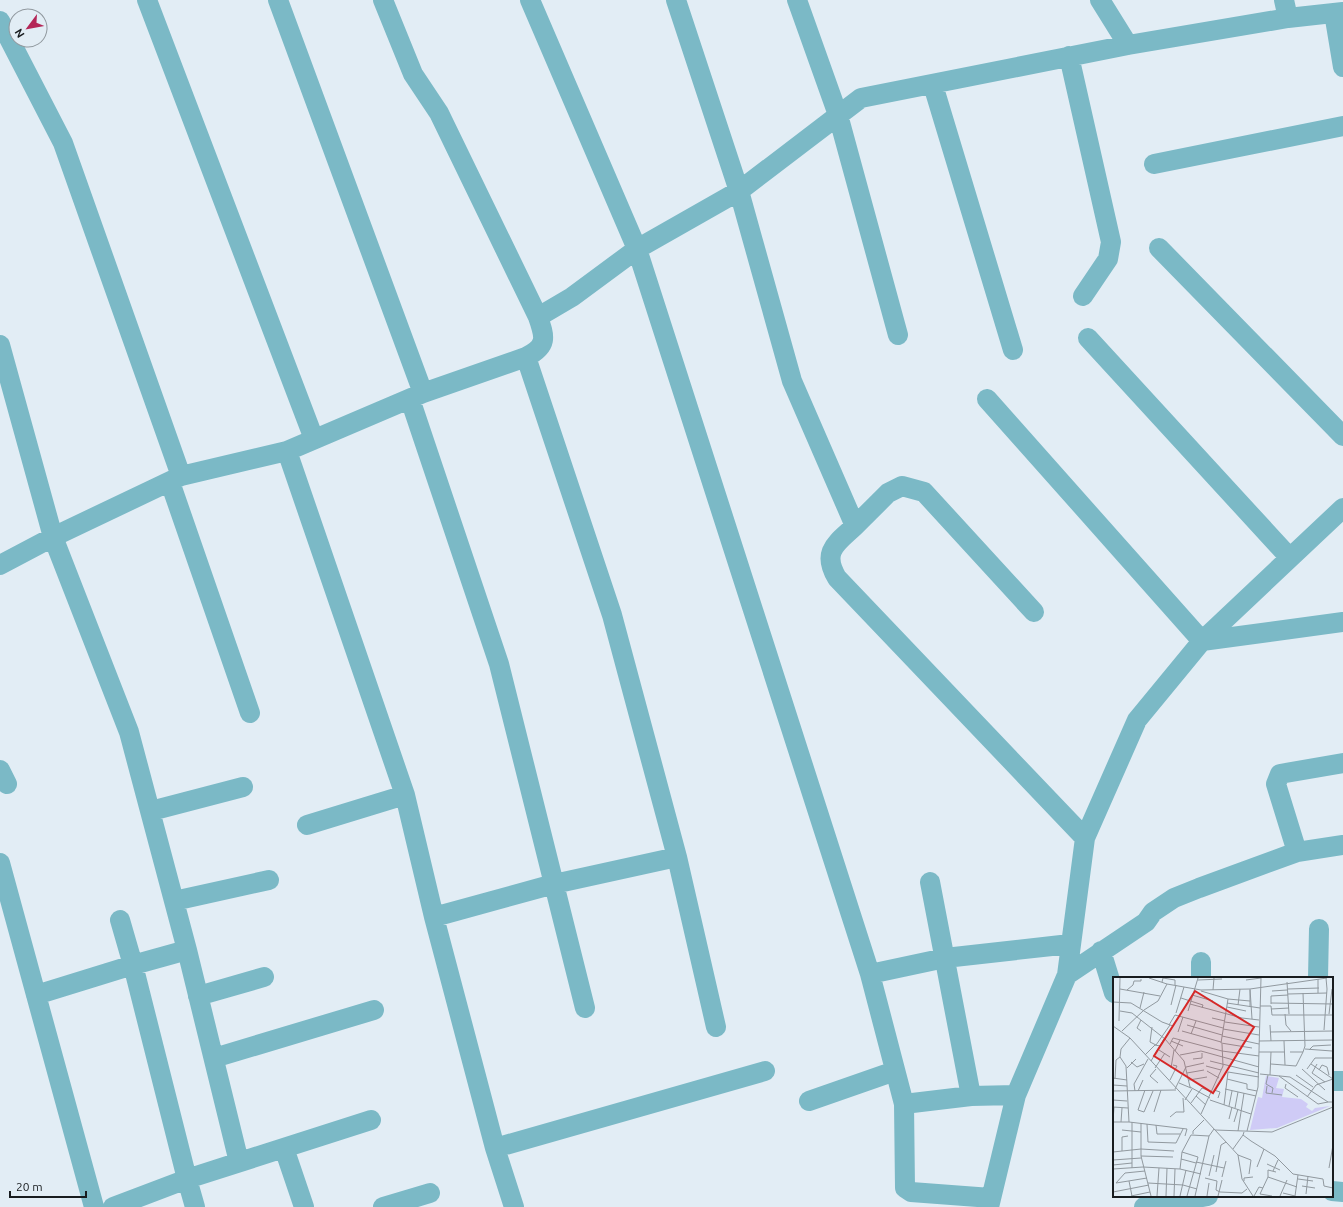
<svg xmlns="http://www.w3.org/2000/svg" width="1343" height="1207" font-family="Ubuntu,sans-serif">
	<style>
		.lines { fill: none; stroke-linecap: round; stroke-linejoin: round }
		.street { stroke: #7bb9c6; stroke-width: 20 }
		.inset-road { fill: none; stroke: #91999f; stroke-width: 1 }
		.view { fill: #d62828; fill-opacity: 0.15; stroke: #d62828; stroke-width: 2 }
		.inset-edge { fill: none; stroke: #181c1f; stroke-width: 2 }
	</style>
	<rect width="100%" height="100%" fill="#e2edf5"/>
	<g class="lines">
		<path class="street" d="M 147,0 L 314,439
			M 278,0 L 423,393
			M 530,0 L 637,249 L 870,974 L 904,1104 L 971,1096 L 1016,1095
			M 676,0 L 739,191 L 792,381 L 855,526 C 837,543 821,551 837,578 L 1085,838
			M 797,0 L 838,115 L 898,335
			M 1100,0 L 1128,45
			M 1284,0 L 1288,18
			M 1334,13 L 1343,67
			M 0,21 L 63,143 L 181,476
			M 1069,56 L 1111,242 L 1108,259 L 1083,296
			M 933,85 L 1013,350
			M 1154,164 L 1343,126
			M 1159,248 L 1343,436
			M 538,317 L 572,297 L 637,249 L 739,191 L 861,98 L 1128,45 L 1288,18 L 1343,12
			M 1088,338 L 1290,558
			M 0,345 L 53,537 L 129,732 L 187,950 L 239,1162
			M 526,357 L 612,615 L 677,857 L 716,1027
			M 410,399 L 499,664 L 585,1008
			M 987,399 L 1202,641 L 1343,622
			M 287,451 L 405,795 L 434,917 L 495,1148 L 514,1207
			M 170,482 L 250,713
			M 855,526 L 888,493 L 902,486 L 924,492 L 1034,612
			M 0,565 L 53,537 L 181,476 L 287,451 L 423,393 L 526,357 C 548,346 545,337 538,317 L 439,113 L 413,74 L 383,0
			M 0,770 L 7,784
			M 151,811 L 243,787
			M 307,825 L 405,795
			M 1297,852 L 1276,784 L 1280,774 L 1343,763
			M 0,863 L 94,1207
			M 930,882 L 971,1096
			M 174,901 L 269,880
			M 434,917 L 554,884 L 677,857
			M 187,950 L 133,965 L 187,1179 L 195,1207
			M 1101,951 L 1114,993
			M 1201,962 L 1201,978
			M 870,974 L 945,958 L 1070,944
			M 1067,975 L 1146,922 L 1153,912 L 1174,898 L 1199,888 L 1297,852 L 1343,845
			M 1318,978 L 1319,929
			M 36,995 L 133,965 L 120,920
			M 198,996 L 264,977
			M 214,1058 L 374,1010
			M 1332,1081 L 1343,1081
			M 809,1101 L 895,1071
			M 904,1104 L 905,1188 L 911,1192 L 991,1198
			M 284,1148 L 304,1207
			M 495,1148 L 765,1071
			M 1332,1191 L 1343,1192
			M 113,1207 L 187,1179 L 371,1120
			M 383,1207 L 430,1193
			M 989,1207 L 1016,1095 L 1067,975 L 1085,838 L 1137,720 L 1202,641 L 1343,508
			M 1144,1207 L 1208,1196"/>
	</g>
	<g transform="translate(1113 977)">
		<rect width="220" height="220" fill="#e2edf5"/>
		<path d="M 153,99 L 166,101 L 163,111 L 171,112 L 169,120 L 188,122 L 195,127 L 193,130 L 199,134 L 202,131 L 217,129 L 164,151 L 137,153 L 145,120 L 149,121 Z" fill="#cfcbf6"/>
		<path class="inset-road" d="M 36,1 L 54,7M 85,3 L 109,2M 133,3 L 148,1M 49,5 L 50,1 L 62,3 L 62,8M 174,5 L 176,37M 7,12 L 47,19M 137,12 L 139,42M 175,12 L 206,11M 14,13 L 20,8 L 21,4 L 28,4 L 28,2M 100,13 L 101,1M 88,14 L 115,22 L 108,66 L 139,71M 159,14 L 174,13M 205,16 L 205,2M 175,17 L 214,16M 79,18 L 100,24M 68,21 L 90,28 L 89,31M 115,22 L 137,24M 0,25 L 18,26 L 49,45 L 60,49M 114,26 L 147,31M 158,26 L 220,27M 77,27 L 129,41 L 146,43M 158,27 L 158,19 L 175,18M 58,28 L 63,8M 125,28 L 127,12M 147,29 L 158,29 L 159,38 L 220,38M 114,30 L 133,34M 137,30 L 137,13M 27,31 L 31,15M 158,32 L 176,31M 7,34 L 19,36 L 52,62 L 71,84 L 77,110 L 97,121M 75,34 L 85,1M 63,36 L 71,10M 172,37 L 173,48 L 178,54M 216,37 L 219,12M 99,41 L 112,44M 6,44 L 7,1M 112,45 L 146,50M 220,46 L 220,91M 56,48 L 62,38 L 110,51M 74,48 L 109,58M 157,48 L 158,64M 0,49 L 17,61 L 102,153 L 159,155 L 220,130M 39,50 L 37,65 L 43,68 L 57,48M 110,52 L 146,58M 211,53 L 214,12 L 213,1M 9,54 L 31,33 L 45,24 L 54,7 L 88,13 L 137,12 L 214,1M 28,54 L 24,51 L 28,43M 69,54 L 108,65M 65,55 L 70,40M 157,55 L 220,54M 78,57 L 83,44M 109,59 L 146,67M 17,61 L 8,72 L 7,80 L 13,89 L 16,145 L 74,152 L 72,159M 58,64 L 70,69M 146,64 L 219,63M 171,64 L 172,88M 57,67 L 60,61 L 109,74 L 146,79M 192,72 L 219,74M 46,73 L 57,80M 196,73 L 200,69 L 218,68M 62,74 L 67,63M 146,75 L 172,75M 177,75 L 190,75M 32,78 L 42,68 L 47,69M 67,78 L 88,74 L 146,90M 80,82 L 89,81 L 89,76M 38,84 L 51,62M 97,84 L 146,96M 18,85 L 24,90 L 31,87M 158,87 L 183,89 L 190,75 L 192,69 L 190,16M 198,87 L 220,102M 204,87 L 199,96 L 212,105M 93,89 L 108,93M 14,91 L 23,82M 42,91 L 52,76M 58,91 L 61,73M 43,92 L 37,99 L 45,106M 189,92 L 212,113M 194,92 L 202,81 L 219,81M 206,93 L 209,88 L 214,90 L 216,98M 94,94 L 106,101M 74,96 L 91,93M 147,97 L 177,100 L 215,125 L 220,125M 155,98 L 153,107 L 160,111 L 159,116M 157,98 L 158,75M 183,98 L 200,110M 166,99 L 205,127 L 215,125M 0,101 L 14,103M 2,102 L 3,83 L 7,80M 114,102 L 134,107 L 134,112 L 144,114M 57,103 L 64,89 L 60,88M 76,103 L 94,100M 66,106 L 78,111M 173,107 L 172,111 L 185,120M 0,108 L 14,109M 154,109 L 153,116 L 169,118M 62,112 L 73,90 L 91,86M 112,112 L 143,119M 32,113 L 25,133 L 31,135 L 40,114M 101,113 L 107,115 L 105,121M 0,114 L 63,113M 22,114 L 21,107 L 35,82M 25,114 L 30,103M 83,119 L 93,128M 194,120 L 203,108 L 220,102M 0,123 L 14,124M 72,123 L 79,112M 97,123 L 138,137M 78,126 L 89,111 L 99,115M 111,128 L 115,95 L 146,100M 116,129 L 119,114M 0,130 L 15,131M 122,131 L 125,115M 41,135 L 48,113M 88,137 L 110,89 L 109,67M 57,140 L 63,135 L 71,135 L 70,121M 116,142 L 119,130M 0,144 L 1,130M 0,145 L 16,145M 8,145 L 9,131M 19,145 L 19,191M 121,145 L 125,132M 28,146 L 28,179 L 38,219M 34,147 L 35,165 L 63,166 L 70,152M 43,148 L 44,157 L 67,157M 9,153 L 28,155M 102,153 L 125,178 L 129,202 L 140,219M 125,154 L 131,116M 134,154 L 145,110 L 148,1M 131,155 L 130,158 L 138,164 L 162,179 L 180,197 L 210,202 L 211,209 L 220,211M 80,157 L 80,154 L 91,143M 120,172 L 130,158M 9,174 L 9,160 L 15,159M 0,175 L 28,172 L 61,174M 69,175 L 78,158 L 96,159 L 101,152M 125,178 L 138,183 L 136,197M 28,179 L 60,180M 68,182 L 83,186M 0,183 L 28,181M 83,185 L 111,191M 154,187 L 167,193M 0,188 L 19,186M 144,190 L 151,172M 216,191 L 220,168M 0,192 L 30,190 L 67,192 L 88,197M 67,192 L 69,175 L 85,180 L 74,219M 32,194 L 12,196 L 3,206 L 34,201M 160,194 L 165,183M 103,195 L 108,168 L 113,165M 96,199 L 101,178M 109,200 L 113,184M 155,200 L 155,193 L 163,195M 92,201 L 104,204 L 103,213 L 107,215 L 129,216 L 134,212M 185,202 L 200,204M 16,204 L 19,219M 131,204 L 131,201 L 140,200M 35,206 L 70,208 L 84,212M 189,209 L 202,211M 0,215 L 36,208M 170,216 L 182,219M 193,217 L 195,199M 18,219 L 37,215M 44,219 L 46,191M 53,219 L 54,191M 61,219 L 62,192M 67,219 L 73,193M 82,219 L 96,159M 94,219 L 96,206M 105,219 L 109,203M 141,219 L 146,210 L 150,211M 159,219 L 147,217 L 155,200 L 184,210M 167,219 L 174,203M 182,219 L 185,198"/>
		<path class="view" d="M 82,14 L 141,50 L 100,116 L 41,79 Z"/>
		<rect width="220" height="220" class="inset-edge"/>
	</g>
	<g transform="translate(28 28) rotate(238)"><circle r="19" fill="#e2edf5" stroke="#91999f"/>
	<path d="M0-3L7 15L0 10L-7 15Z" fill="#b42657"/>
	<text y="-6" font-size="11" font-weight="bold" text-anchor="middle" fill="#181c1f">N</text>
	</g>
	<path d="M10 1191v6h76v-6" fill="none" stroke="#181c1f" stroke-width="2"/>
	<text x="16" y="1191" font-size="12" fill="#181c1f" stroke="#e2edf5" stroke-width="3" paint-order="stroke">20 m</text>
</svg>
